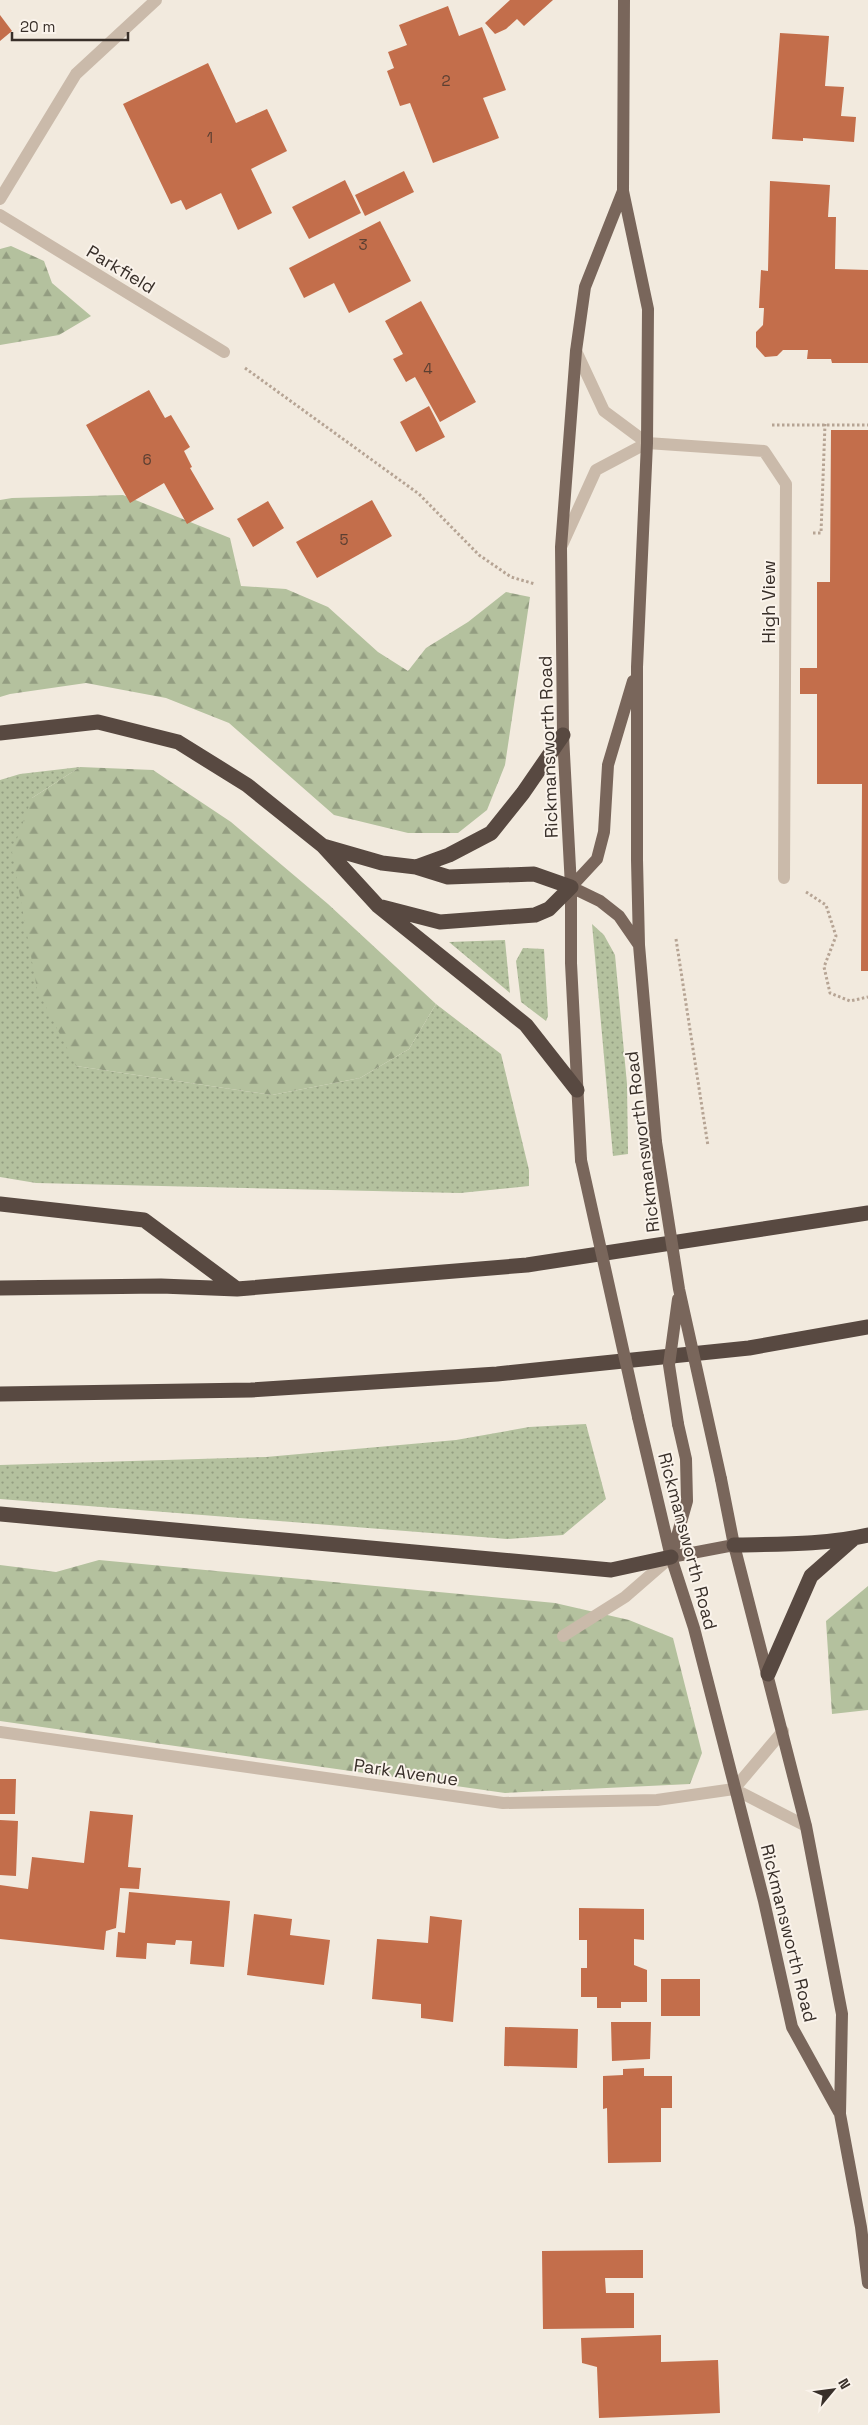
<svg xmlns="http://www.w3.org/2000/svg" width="868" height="2425" font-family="'Space Grotesk',sans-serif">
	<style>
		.grass { fill: url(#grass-dots) }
		.forest { fill: url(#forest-firs) }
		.building { fill: #c36e4b }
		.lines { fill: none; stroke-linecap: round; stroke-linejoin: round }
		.path { stroke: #b6a494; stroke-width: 3; stroke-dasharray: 2.5 2.5; stroke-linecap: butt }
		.minor { stroke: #cabaaa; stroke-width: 12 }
		.major { stroke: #79665b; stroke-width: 12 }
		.highway { stroke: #584941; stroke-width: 15 }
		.major-bridge { stroke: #79665b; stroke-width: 12 }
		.labels { text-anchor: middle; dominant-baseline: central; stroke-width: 4; stroke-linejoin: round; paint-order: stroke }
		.number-label { font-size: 15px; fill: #5b3f32 }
		.street-label { font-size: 18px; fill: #382f29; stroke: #faf3eb }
	</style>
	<defs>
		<pattern id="grass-dots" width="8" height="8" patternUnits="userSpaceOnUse" patternTransform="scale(1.25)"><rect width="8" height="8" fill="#b4c19e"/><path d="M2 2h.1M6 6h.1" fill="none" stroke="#939d81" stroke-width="1.8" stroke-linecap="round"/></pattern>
		<pattern id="forest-firs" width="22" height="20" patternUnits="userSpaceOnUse" patternTransform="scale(1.25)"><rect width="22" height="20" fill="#b4c19e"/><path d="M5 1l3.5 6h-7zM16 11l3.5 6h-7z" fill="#939d81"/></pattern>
	</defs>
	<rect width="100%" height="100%" fill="#f2eade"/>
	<path class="grass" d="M 80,767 L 32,798 L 76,1066 L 272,1095 L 360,1078 L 409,1049 L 436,1004 L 501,1054 L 529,1170 L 529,1186 L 460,1193 L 36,1183 L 0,1177 L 0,780 L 20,774 Z
		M 592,924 L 604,935 L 615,955 L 627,1084 L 628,1154 L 613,1156 Z
		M 505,940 L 510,993 L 449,942 Z
		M 523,948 L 544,949 L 548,1016 L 546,1021 L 521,1002 L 516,961 Z
		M 586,1424 L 606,1499 L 563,1535 L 507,1539 L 0,1499 L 0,1465 L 266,1457 L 456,1440 L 529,1427 Z"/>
	<path class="forest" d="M 11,246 L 44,261 L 52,283 L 91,316 L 59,335 L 0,345 L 0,249 Z
		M 123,495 L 230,538 L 241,586 L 286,589 L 328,607 L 378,652 L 408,671 L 426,648 L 468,622 L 506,592 L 530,597 L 505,765 L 487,810 L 458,833 L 408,833 L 334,815 L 229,723 L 166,698 L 86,683 L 10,694 L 0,697 L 0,500 L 12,498 Z
		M 80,767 L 153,770 L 231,822 L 328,904 L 436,1004 L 409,1049 L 360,1078 L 272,1095 L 76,1066 L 37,989 L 12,852 L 32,798 Z
		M 99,1560 L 555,1603 L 629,1620 L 673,1638 L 702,1753 L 690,1784 L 505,1793 L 0,1721 L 0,1565 L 56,1572 Z
		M 868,1586 L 868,1710 L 832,1714 L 826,1621 Z"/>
	<path class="building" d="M 510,0 L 553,0 L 524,26 L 517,19 L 506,29 L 495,34 L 485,23 Z
		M 448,6 L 459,36 L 482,27 L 506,90 L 483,98 L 499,138 L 433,163 L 410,103 L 400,106 L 387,71 L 394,68 L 388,52 L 407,45 L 399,25 Z
		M 0,15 L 12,31 L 0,41 Z
		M 780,33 L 829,36 L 825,86 L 844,87 L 841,116 L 856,117 L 854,142 L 803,138 L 803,141 L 772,139 Z
		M 208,63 L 236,123 L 267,109 L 287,151 L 251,169 L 272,213 L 238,230 L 221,193 L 186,210 L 181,200 L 171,204 L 123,104 Z
		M 404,171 L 414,192 L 365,216 L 355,195 Z
		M 345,180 L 361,213 L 309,239 L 292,207 Z
		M 770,181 L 830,185 L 828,217 L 836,217 L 835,269 L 868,270 L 868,363 L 832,363 L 831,359 L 807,359 L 808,350 L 783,350 L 777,356 L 765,357 L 756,347 L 756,332 L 763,325 L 764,308 L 759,308 L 761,270 L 768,271 Z
		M 380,221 L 411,281 L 349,313 L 334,283 L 304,298 L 289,268 Z
		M 421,301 L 476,402 L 440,422 L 415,377 L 406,382 L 393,359 L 403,354 L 385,321 Z
		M 149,390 L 165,418 L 171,415 L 190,447 L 184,451 L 192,467 L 190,468 L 214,509 L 187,524 L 164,483 L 130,503 L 86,425 Z
		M 429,406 L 445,437 L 416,452 L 400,422 Z
		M 831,430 L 868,430 L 868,971 L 861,971 L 862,784 L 817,784 L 817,694 L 800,694 L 800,668 L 817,668 L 817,582 L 830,582 Z
		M 372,500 L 392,536 L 317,578 L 296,542 Z
		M 268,501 L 284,528 L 253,547 L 237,519 Z
		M 0,1779 L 16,1779 L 15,1814 L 0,1814 Z
		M 90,1811 L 133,1815 L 128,1867 L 141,1868 L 139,1889 L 120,1888 L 116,1928 L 106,1931 L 104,1950 L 0,1939 L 0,1885 L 28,1889 L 32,1857 L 84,1863 Z
		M 0,1820 L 18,1821 L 16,1876 L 0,1875 Z
		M 129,1892 L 230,1901 L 224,1967 L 190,1964 L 192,1941 L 176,1940 L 175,1945 L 147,1943 L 146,1959 L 116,1957 L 118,1932 L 125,1933 Z
		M 579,1908 L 644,1909 L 644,1940 L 634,1939 L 634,1965 L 647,1970 L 647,2002 L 621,2002 L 621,2008 L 597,2008 L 597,1997 L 581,1997 L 581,1968 L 587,1968 L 587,1940 L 579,1940 Z
		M 254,1914 L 292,1919 L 290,1935 L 330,1940 L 324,1985 L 247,1975 Z
		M 430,1916 L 462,1920 L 453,2022 L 421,2018 L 421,2004 L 372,1999 L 377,1939 L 428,1943 Z
		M 661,1979 L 700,1979 L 700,2016 L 661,2016 Z
		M 611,2022 L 651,2022 L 650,2059 L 612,2061 Z
		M 505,2027 L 578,2029 L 577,2068 L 504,2066 Z
		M 644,2068 L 644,2076 L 672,2076 L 672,2108 L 661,2108 L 661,2162 L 608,2163 L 607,2108 L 603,2109 L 603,2076 L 623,2075 L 623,2069 Z
		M 643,2250 L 643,2278 L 605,2278 L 606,2293 L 634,2293 L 634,2328 L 543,2329 L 542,2251 Z
		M 661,2335 L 661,2362 L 718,2360 L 720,2413 L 599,2418 L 597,2367 L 582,2363 L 581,2338 Z"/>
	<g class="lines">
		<path class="path" d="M 245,368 L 419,494 L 479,555 L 511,577 L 535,584
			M 772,425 L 868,425
			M 813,533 L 821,533 L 825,424
			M 806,892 L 826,905 L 836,936 L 824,967 L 830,993 L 850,1001 L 868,997
			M 676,939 L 708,1146"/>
		<path class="minor" d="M 0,199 L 76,74 L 156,0
			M 0,215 L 224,352
			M 576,351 L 604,411 L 647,443
			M 647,443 L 764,451 L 786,484 L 784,878
			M 562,545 L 596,470 L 647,443
			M 563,1636 L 625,1597 L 671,1557
			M 0,1732 L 503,1803 L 657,1800 L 734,1789 L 783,1731
			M 734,1789 L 806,1826"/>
		<path class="major" d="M 624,0 L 623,191 L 648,309 L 647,443 L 637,667 L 637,860 L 639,945 L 656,1142
			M 571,887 L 597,859 L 604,832 L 608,765 L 633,681
			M 571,887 L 600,901 L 619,916 L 639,945
			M 581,1160 L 571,963 L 571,887 L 563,735 L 561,547 L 576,351 L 585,287 L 623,191
			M 638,1417 L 671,1557 L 694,1628 L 764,1901 L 792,2027 L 839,2112
			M 721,1479 L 734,1545 L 806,1826 L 842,2014 L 840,2114 L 861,2227 L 868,2283
			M 672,1554 L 687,1501 L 686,1459 L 678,1424
			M 671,1557 L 734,1545"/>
		<path class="highway" d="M 0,733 L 98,722 L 178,742 L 247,785 L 323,846 L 378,906 L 526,1025 L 577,1090
			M 323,846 L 382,863 L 416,867 L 448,877 L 534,874 L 571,887 L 549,909 L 535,915 L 440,922 L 382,907
			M 416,867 L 449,855 L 491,833 L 523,793 L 563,735
			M 0,1204 L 144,1220 L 237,1289
			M 0,1288 L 161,1286 L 237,1289 L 527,1265 L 868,1213
			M 0,1394 L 251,1390 L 497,1374 L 749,1348 L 868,1327
			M 0,1514 L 611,1570 L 671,1557
			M 734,1545 C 779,1544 825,1545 868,1535
			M 768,1674 L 811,1576 L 853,1539"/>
		<path class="major-bridge" d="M 656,1142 L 679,1289 L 721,1479
			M 581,1160 L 638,1417
			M 678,1299 L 669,1365 L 678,1424"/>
	</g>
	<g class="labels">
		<g class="number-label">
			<text x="446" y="80">2</text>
			<text x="210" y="137">1</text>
			<text x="363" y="244">3</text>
			<text x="428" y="368">4</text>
			<text x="147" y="459">6</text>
			<text x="344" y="539">5</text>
		</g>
		<g class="street-label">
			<text transform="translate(121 269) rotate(31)">Parkfield</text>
			<text transform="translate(768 602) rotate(-90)">High View</text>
			<text transform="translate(548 747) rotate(-92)">Rickmansworth Road</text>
			<text transform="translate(642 1142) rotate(-97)">Rickmansworth Road</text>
			<text transform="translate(688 1541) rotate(75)">Rickmansworth Road</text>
			<text transform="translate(406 1772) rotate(8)">Park Avenue</text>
			<text transform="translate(789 1933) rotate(76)">Rickmansworth Road</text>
		</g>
	</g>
	<g transform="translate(833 2390) rotate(61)" stroke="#faf3eb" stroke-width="4" paint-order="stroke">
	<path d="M0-4L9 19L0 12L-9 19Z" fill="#382f29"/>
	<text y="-8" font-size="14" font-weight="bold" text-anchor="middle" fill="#382f29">N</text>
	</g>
	<path d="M12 32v8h116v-8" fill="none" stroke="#382f29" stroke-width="2.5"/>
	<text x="20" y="32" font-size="15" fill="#382f29" stroke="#faf3eb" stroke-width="4" paint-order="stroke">20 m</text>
</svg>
